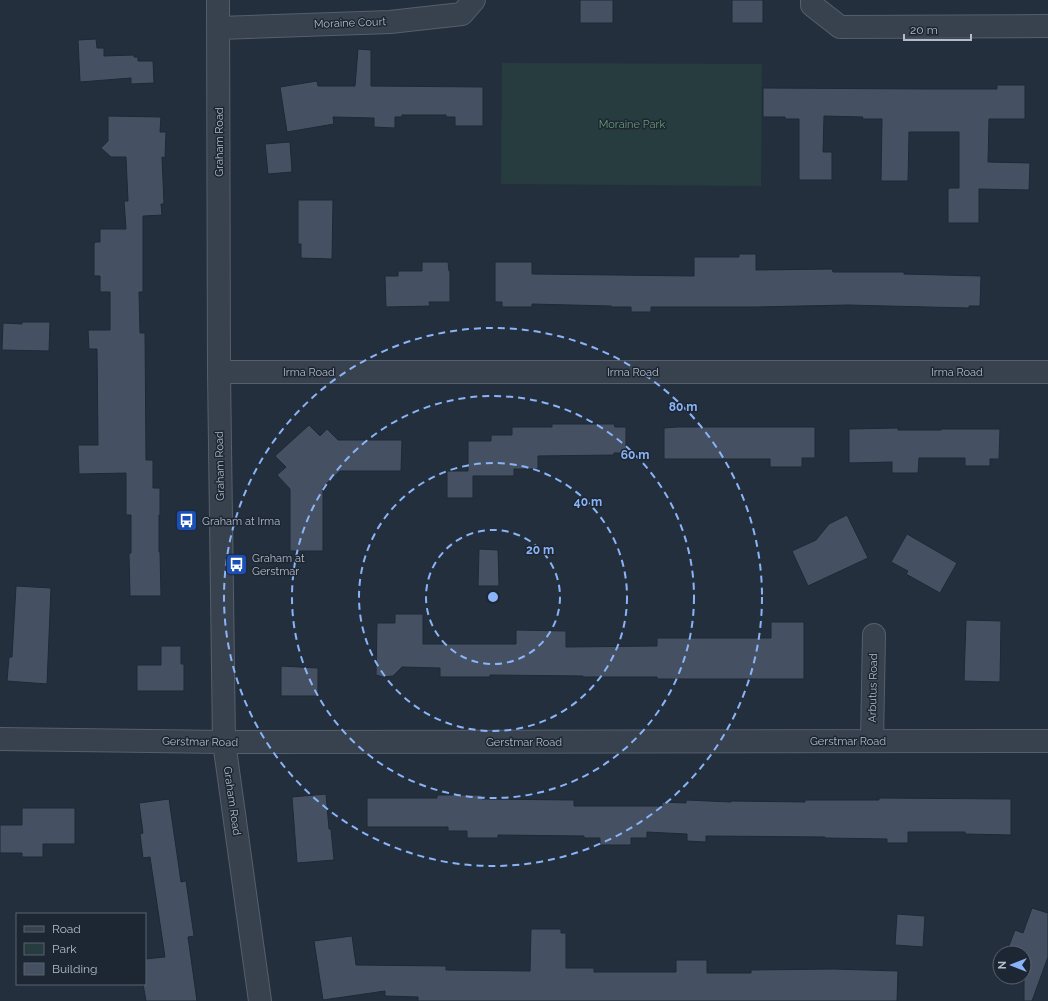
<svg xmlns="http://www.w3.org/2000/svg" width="1048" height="1001" font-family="Raleway,sans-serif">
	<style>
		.green { fill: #263c3f }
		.building { fill: #455162; stroke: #1f2835 }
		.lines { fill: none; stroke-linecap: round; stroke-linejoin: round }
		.minor-casing { stroke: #565f6c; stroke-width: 24 }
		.minor { stroke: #38414e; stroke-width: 22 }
		.ring { fill: none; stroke: #8ab4f8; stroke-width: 2; stroke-dasharray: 7 5 }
		.labels { text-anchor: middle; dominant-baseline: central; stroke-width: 3; stroke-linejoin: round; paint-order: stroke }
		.street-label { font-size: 11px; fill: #b4bcc9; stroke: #1d2633 }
		.park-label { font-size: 11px; fill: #6b9a76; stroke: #1d2633 }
		.poi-label { font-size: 11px; fill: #b4bcc9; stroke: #1d2633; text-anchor: start }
		.centre { fill: #8ab4f8; stroke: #1d2633; stroke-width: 2 }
		.ring-label { font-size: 12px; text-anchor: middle; font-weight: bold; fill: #8ab4f8; stroke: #1d2633; stroke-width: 3; stroke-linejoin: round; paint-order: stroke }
	</style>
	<rect width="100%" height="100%" fill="#242f3e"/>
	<path class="green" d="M 502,63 L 762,64 L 761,186 L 501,184 Z"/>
	<path class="building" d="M 580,0 L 613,0 L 613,23 L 580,23 Z
		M 732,0 L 763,0 L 763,23 L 732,23 Z
		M 96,39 L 97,48 L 104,48 L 104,56 L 134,55 L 134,57 L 138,57 L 138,61 L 153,61 L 154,83 L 131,84 L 131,78 L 80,82 L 78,40 Z
		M 358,49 L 371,50 L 371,86 L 483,87 L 483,126 L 455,126 L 455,117 L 446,117 L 446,115 L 402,115 L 402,117 L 395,117 L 395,128 L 374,127 L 374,118 L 333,117 L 334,124 L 287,132 L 280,87 L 317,81 L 318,86 L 355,86 Z
		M 997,85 L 1025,85 L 1025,119 L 989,119 L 988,162 L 1030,163 L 1029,190 L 979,189 L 979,223 L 948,223 L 948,190 L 949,188 L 959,188 L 959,132 L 909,132 L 908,181 L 881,181 L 882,119 L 862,119 L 863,117 L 824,116 L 823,152 L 832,152 L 832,180 L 799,180 L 799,119 L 785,119 L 785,117 L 763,117 L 763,88 L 927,89 L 997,89 Z
		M 108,116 L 161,117 L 160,132 L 166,132 L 165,158 L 162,157 L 164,204 L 161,204 L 162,215 L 143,216 L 143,292 L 139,292 L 140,333 L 145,333 L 146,460 L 153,460 L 153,488 L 160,488 L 160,515 L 159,515 L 159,552 L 160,552 L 161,596 L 130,596 L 129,553 L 131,553 L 131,515 L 126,515 L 126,473 L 79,474 L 78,445 L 98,445 L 97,349 L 89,349 L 88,330 L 110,330 L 110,292 L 100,292 L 100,276 L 94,276 L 94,244 L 95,242 L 100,242 L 100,229 L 126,229 L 124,201 L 128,201 L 126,157 L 111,157 L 101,148 L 108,141 Z
		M 290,142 L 292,172 L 268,174 L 265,144 Z
		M 298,200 L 333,200 L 332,259 L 301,258 L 301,244 L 298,244 Z
		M 739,254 L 756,254 L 756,270 L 832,269 L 833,272 L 904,272 L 904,274 L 981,276 L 980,306 L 969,306 L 969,308 L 848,305 L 756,307 L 651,307 L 651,312 L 631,312 L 631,307 L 611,307 L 611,306 L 532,304 L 532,307 L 502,307 L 502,302 L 495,302 L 495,262 L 532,262 L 532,274 L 694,276 L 694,257 L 739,257 Z
		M 422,262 L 448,262 L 449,271 L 450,271 L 450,302 L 429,302 L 430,306 L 386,307 L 385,276 L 398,276 L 398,271 L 422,271 Z
		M 22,322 L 50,322 L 49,351 L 2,350 L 3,323 L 22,324 Z
		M 552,424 L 614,424 L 615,427 L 626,427 L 626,453 L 614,453 L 614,455 L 538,456 L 538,469 L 514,469 L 514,476 L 473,476 L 473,498 L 447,498 L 447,471 L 468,471 L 468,441 L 491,441 L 491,435 L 512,435 L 512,427 L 552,427 Z
		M 309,425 L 320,436 L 327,429 L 338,440 L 402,440 L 401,471 L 340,471 L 323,487 L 323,551 L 290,551 L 290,489 L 277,475 L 286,467 L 275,456 Z
		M 677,427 L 815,427 L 815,458 L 802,458 L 802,467 L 770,467 L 770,459 L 664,459 L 664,428 Z
		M 898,428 L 898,430 L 941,430 L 941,429 L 1000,429 L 999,459 L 990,459 L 990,466 L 965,466 L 965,458 L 919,458 L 918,473 L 892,473 L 892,462 L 849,463 L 849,429 Z
		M 847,515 L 868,558 L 808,586 L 792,551 L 816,540 L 829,524 Z
		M 907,534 L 957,563 L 940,593 L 906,574 L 908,571 L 891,562 Z
		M 479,549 L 498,550 L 499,586 L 478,586 Z
		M 16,586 L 51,588 L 47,684 L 7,681 L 9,657 L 12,657 Z
		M 395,614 L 423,614 L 423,644 L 516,644 L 516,630 L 566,631 L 566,647 L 657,646 L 657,638 L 771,638 L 771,622 L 804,622 L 804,679 L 657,679 L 657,677 L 583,677 L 583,676 L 490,675 L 490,677 L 440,677 L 440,668 L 402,667 L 393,676 L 383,677 L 376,675 L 377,623 L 395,623 Z
		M 966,620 L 1001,621 L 1000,682 L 964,681 Z
		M 161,646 L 181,646 L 181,664 L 184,664 L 184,691 L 137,691 L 137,665 L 161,665 Z
		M 281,666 L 318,668 L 318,696 L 281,696 Z
		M 326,794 L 329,829 L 331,829 L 334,860 L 297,863 L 292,797 Z
		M 437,795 L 482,795 L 482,799 L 574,800 L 574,806 L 662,806 L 662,802 L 686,803 L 686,800 L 731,802 L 731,801 L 805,802 L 805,800 L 879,800 L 879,798 L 1011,799 L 1011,835 L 965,834 L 965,832 L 908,832 L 908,843 L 887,843 L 887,839 L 825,838 L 825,837 L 706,836 L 706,842 L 687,841 L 687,834 L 647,832 L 647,838 L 631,838 L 631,845 L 600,845 L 600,838 L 584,838 L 584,836 L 498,835 L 498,838 L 467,838 L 467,831 L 448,831 L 448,827 L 367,827 L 367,798 L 437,798 Z
		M 169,799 L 181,882 L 186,881 L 194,936 L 188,937 L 197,1001 L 146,1001 L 143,984 L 145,984 L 145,959 L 165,957 L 150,857 L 143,858 L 140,834 L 143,833 L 139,803 Z
		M 22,808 L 75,808 L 75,844 L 43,844 L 43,857 L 22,857 L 22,853 L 0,853 L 0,825 L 22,825 Z
		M 1032,908 L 1048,913 L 1048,957 L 1032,1001 L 1024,1001 L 1024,953 L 1014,953 L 1007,951 L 1015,930 L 1023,933 Z
		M 897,914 L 925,916 L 923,947 L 895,945 Z
		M 531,929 L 561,929 L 561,933 L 566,933 L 566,968 L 594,968 L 594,972 L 676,972 L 676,960 L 707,960 L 707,973 L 751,973 L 751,970 L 834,969 L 898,971 L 897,1001 L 418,1001 L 418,997 L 385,996 L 385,991 L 323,1000 L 314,941 L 352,936 L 356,965 L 446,966 L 446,970 L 530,971 Z"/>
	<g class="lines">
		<defs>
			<path id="minor" d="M 218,0 L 219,372 L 224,742 L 260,1001
				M 812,0 L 812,5 L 840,27 L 1048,26
				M 219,28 L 390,22 L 462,14 L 474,0
				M 219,372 L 1048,372
				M 0,739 L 224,742 L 1048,741
				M 872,741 L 874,635"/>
		</defs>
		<use href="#minor" class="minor-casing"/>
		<use href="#minor" class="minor"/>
	</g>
	<g class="ring">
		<circle cx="493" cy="597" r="67"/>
		<circle cx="493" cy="597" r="134"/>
		<circle cx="493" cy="597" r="201"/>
		<circle cx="493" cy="597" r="269"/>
	</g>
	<defs>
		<symbol id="bus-square" viewBox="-11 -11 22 22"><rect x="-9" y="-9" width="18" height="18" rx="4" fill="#1a4fb4" stroke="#1d2633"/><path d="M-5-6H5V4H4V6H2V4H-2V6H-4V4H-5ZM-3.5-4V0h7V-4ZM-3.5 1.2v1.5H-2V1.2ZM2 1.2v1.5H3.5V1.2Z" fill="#fff"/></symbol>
	</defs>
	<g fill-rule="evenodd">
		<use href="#bus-square" x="174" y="508" width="25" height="25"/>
		<use href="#bus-square" x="224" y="552" width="25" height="25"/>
	</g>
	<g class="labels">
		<g class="street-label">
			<text transform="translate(350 23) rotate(-2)">Moraine Court</text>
			<text transform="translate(219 142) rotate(-90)">Graham Road</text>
			<text x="309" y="372">Irma Road</text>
			<text x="633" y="372">Irma Road</text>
			<text x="957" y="372">Irma Road</text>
			<text transform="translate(220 466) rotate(-91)">Graham Road</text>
			<text transform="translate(873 688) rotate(-89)">Arbutus Road</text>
			<text x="848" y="741">Gerstmar Road</text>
			<text transform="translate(200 742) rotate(1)">Gerstmar Road</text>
			<text x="524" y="742">Gerstmar Road</text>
			<text transform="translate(232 801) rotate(82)">Graham Road</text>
		</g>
		<g class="park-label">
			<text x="632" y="124">Moraine Park</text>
		</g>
		<g class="poi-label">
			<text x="202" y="521">Graham at Irma</text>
			<text x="252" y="558">Graham at<tspan x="252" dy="13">Gerstmar</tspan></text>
		</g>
	</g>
	<circle cx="493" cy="597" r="6" class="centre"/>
	<g class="ring-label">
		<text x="683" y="411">80 m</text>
		<text x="635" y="459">60 m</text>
		<text x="588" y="506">40 m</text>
		<text x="540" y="554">20 m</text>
	</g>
	<rect x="16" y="913" width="130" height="72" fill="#1d2633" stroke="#59626f"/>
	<rect x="24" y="926" width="20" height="6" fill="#38414e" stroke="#59626f"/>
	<text x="52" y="933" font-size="12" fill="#b4bcc9">Road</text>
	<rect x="24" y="943" width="20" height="12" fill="#263c3f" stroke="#59626f"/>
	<text x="52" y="953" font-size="12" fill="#b4bcc9">Park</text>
	<rect x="24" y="963" width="20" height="12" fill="#455162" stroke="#59626f"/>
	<text x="52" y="973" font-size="12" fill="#b4bcc9">Building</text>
	<g transform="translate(1012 965) rotate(270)"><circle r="19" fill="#1d2633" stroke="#59626f"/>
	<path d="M0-3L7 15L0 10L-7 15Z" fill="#8ab4f8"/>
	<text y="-6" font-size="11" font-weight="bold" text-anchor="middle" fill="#b4bcc9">N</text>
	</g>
	<path d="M904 34v6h67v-6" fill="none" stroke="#b4bcc9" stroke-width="2"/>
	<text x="910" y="34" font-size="12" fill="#b4bcc9" stroke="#1d2633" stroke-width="3" paint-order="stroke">20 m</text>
</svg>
